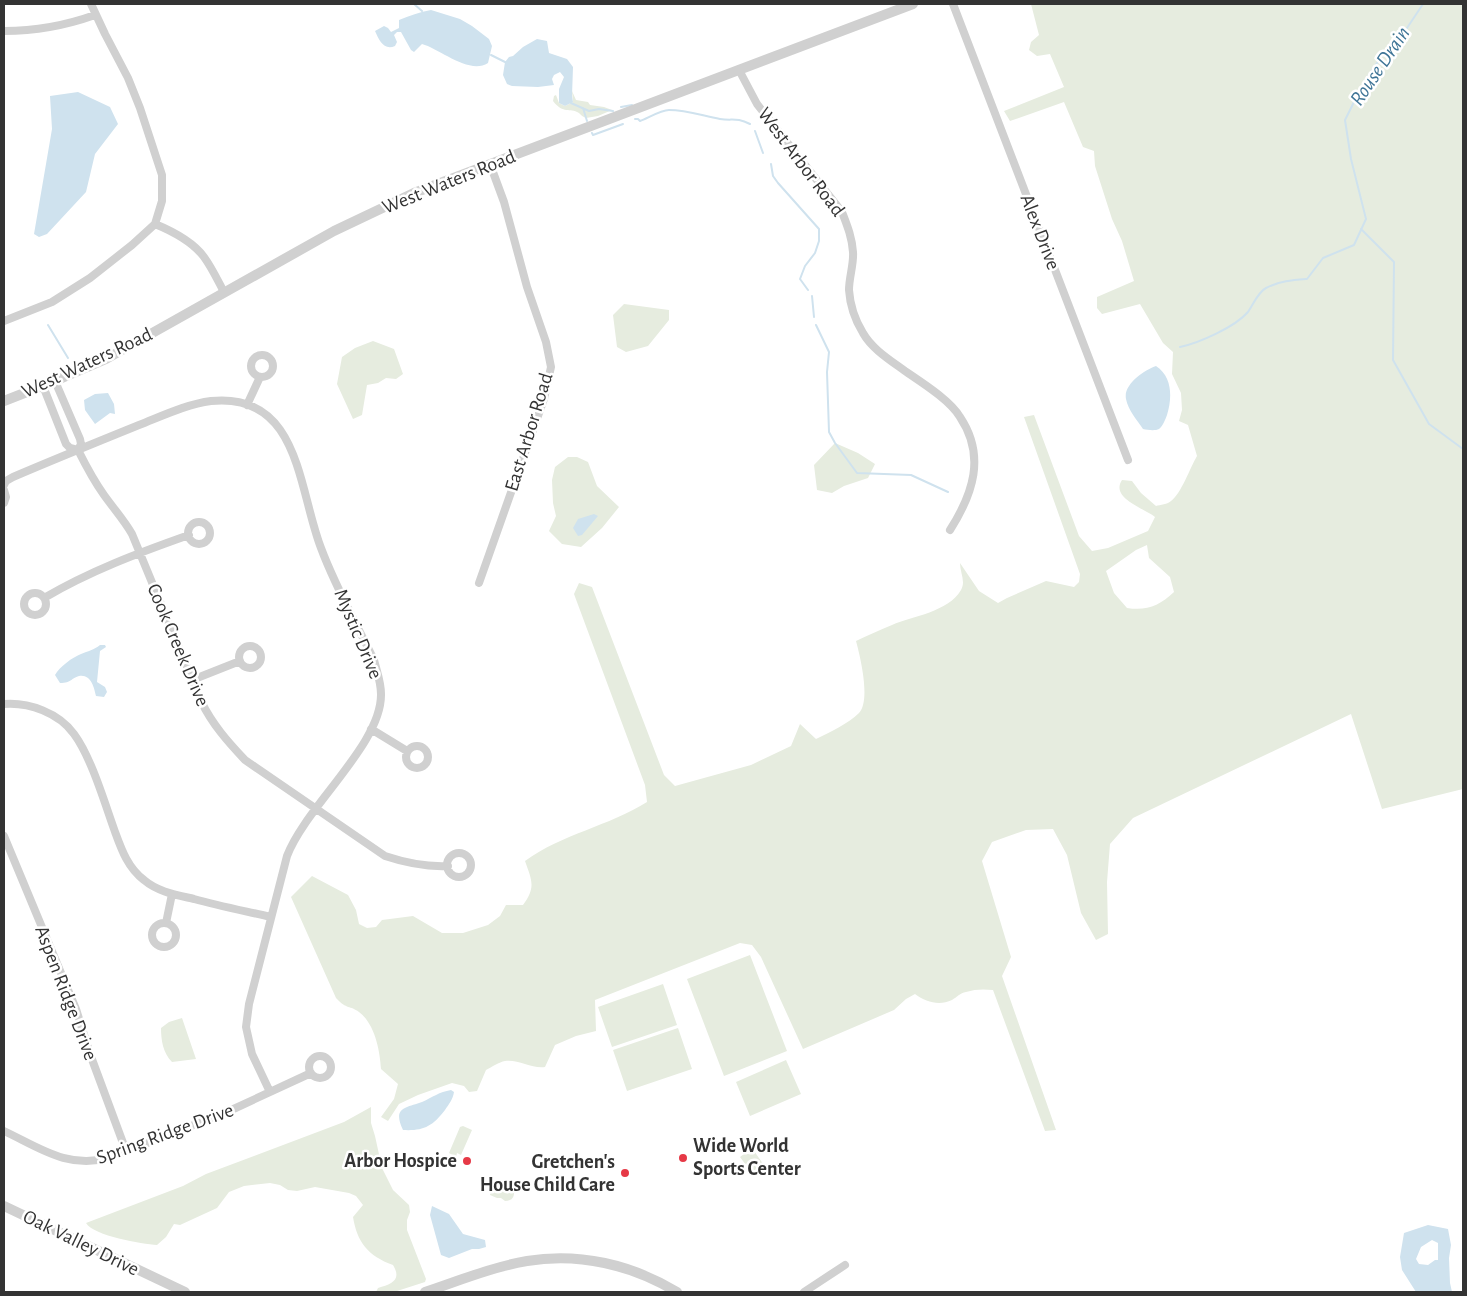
<svg xmlns="http://www.w3.org/2000/svg" width="1467" height="1296" font-family="'Alegreya Sans',sans-serif">
	<style>
		.green { fill: #e6ecdf; fill-rule: evenodd }
		.water { fill: #cfe2ee; fill-rule: evenodd }
		.lines { fill: none; stroke-linecap: round; stroke-linejoin: round }
		.stream { stroke: #cfe2ee; stroke-width: 2 }
		.minor { stroke: #d0d0d0; stroke-width: 8 }
		.tertiary { stroke: #d0d0d0; stroke-width: 10 }
		.poi-dot { fill: #e63946; stroke: #fff; stroke-width: 2 }
		.labels { text-anchor: middle; dominant-baseline: central; stroke-width: 5; stroke-linejoin: round; paint-order: stroke }
		.street-label { font-size: 20px; fill: #333; stroke: #fff }
		.poi-label { font-size: 20px; font-weight: bold; fill: #333; stroke: #fff; text-anchor: end }
		.water-label { font-size: 21px; font-style: italic; fill: #3f7597; stroke: #fff }
	</style>
	<rect width="100%" height="100%" fill="#fff"/>
	<path class="green" d="M 1031,4 L 1463,4 L 1463,789 L 1382,809 L 1351,714 L 1133,818 L 1110,844 L 1107,882 L 1108,934 L 1096,940 L 1081,913 L 1067,855 L 1053,829 L 1026,830 L 992,842 L 982,861 L 1011,957 L 1002,976 L 1056,1130 L 1045,1131 L 993,990 C 984,989 975,989 966,992 C 960,993 957,997 952,1000 C 939,1006 926,1002 915,994 L 906,999 L 894,1010 L 803,1049 L 761,957 L 752,945 L 740,943 L 595,1000 L 596,1031 L 576,1036 L 555,1045 L 545,1067 C 532,1069 518,1059 505,1061 C 499,1062 492,1067 486,1070 L 477,1091 L 469,1092 L 464,1086 L 452,1083 L 418,1095 L 399,1104 L 388,1121 L 381,1117 L 394,1099 L 398,1084 L 381,1069 C 380,1051 375,1024 359,1012 C 350,1005 347,1010 336,998 L 291,897 L 312,876 L 348,895 L 356,910 L 359,924 L 367,928 L 376,927 L 382,920 L 413,916 L 442,933 L 463,933 L 488,925 L 500,916 L 506,905 L 523,905 C 536,887 532,881 525,861 C 562,834 609,826 647,802 L 645,785 L 574,594 L 579,583 L 592,587 L 664,775 L 675,786 L 751,765 L 791,746 L 800,724 L 816,739 C 829,733 849,723 859,713 C 871,700 860,656 856,641 C 868,635 880,630 892,625 C 913,616 948,612 961,590 C 966,581 960,573 960,563 L 979,591 L 998,603 L 1007,598 L 1046,581 L 1074,587 L 1079,582 L 1080,574 L 1024,417 L 1034,415 L 1079,536 L 1092,551 L 1108,548 L 1148,531 L 1155,517 C 1144,508 1110,498 1122,480 L 1132,481 L 1141,493 L 1156,506 C 1160,505 1168,504 1171,501 C 1181,494 1190,468 1197,456 L 1188,425 L 1179,421 L 1182,410 L 1181,393 L 1172,374 L 1173,352 L 1163,343 L 1140,304 L 1102,314 L 1097,308 L 1097,297 L 1134,281 L 1122,241 L 1112,219 L 1095,166 L 1094,151 L 1083,147 L 1064,102 L 1010,121 L 1004,111 L 1064,87 L 1050,54 L 1037,56 L 1029,50 L 1031,42 L 1039,35 ZM 1147,545 L 1149,558 L 1170,577 L 1174,592 C 1159,606 1147,611 1127,608 L 1114,593 L 1106,571 L 1136,550 Z
		M 572,91 L 576,100 L 588,102 L 590,105 L 604,107 L 612,110 L 598,116 L 586,118 C 583,117 581,115 579,113 C 569,107 564,115 553,101 L 554,96 L 556,95 L 559,103 L 565,106 L 573,102 Z
		M 624,304 L 669,310 L 669,320 L 648,346 L 626,352 L 617,347 L 613,315 Z
		M 373,341 L 394,349 L 403,374 L 396,379 L 386,378 L 378,383 L 367,385 L 362,415 L 353,419 L 337,384 L 342,357 L 355,348 Z
		M 835,443 L 858,453 L 875,464 L 868,478 L 844,486 L 832,493 L 817,490 L 814,465 Z
		M 568,457 L 577,457 L 588,462 L 597,486 L 619,507 L 602,528 L 581,547 L 562,544 L 549,531 L 556,516 L 553,503 L 552,480 L 555,467 Z
		M 750,955 L 787,1051 L 724,1076 L 687,979 Z
		M 663,984 L 677,1025 L 612,1047 L 598,1007 Z
		M 182,1018 L 196,1059 L 172,1062 C 163,1053 161,1040 161,1028 L 169,1022 Z
		M 678,1028 L 692,1069 L 627,1091 L 613,1050 Z
		M 786,1060 L 801,1094 L 750,1116 L 736,1082 Z
		M 371,1107 L 371,1123 L 375,1136 L 382,1168 L 393,1190 L 409,1205 L 410,1212 L 407,1220 L 407,1230 L 426,1279 L 425,1282 L 394,1292 L 376,1292 L 378,1288 C 392,1284 402,1280 393,1265 C 368,1256 357,1242 353,1217 L 363,1205 L 356,1196 L 349,1193 L 315,1187 L 297,1191 L 288,1190 L 280,1185 L 270,1183 L 244,1186 L 229,1192 L 217,1208 L 180,1225 L 174,1224 L 166,1237 L 157,1245 C 142,1244 94,1236 86,1223 L 183,1186 L 206,1174 L 344,1122 Z
		M 463,1126 L 472,1130 L 461,1155 L 457,1153 L 456,1157 L 449,1153 L 460,1127 Z
		M 752,1148 L 766,1168 L 754,1176 L 740,1157 Z
		M 506,1186 L 511,1188 L 514,1193 C 514,1199 510,1201 505,1201 L 501,1198 L 497,1198 L 490,1195 L 491,1191 L 498,1191 Z"/>
	<path class="water" d="M 431,10 L 460,19 L 472,26 L 489,39 L 492,46 L 488,63 C 469,75 440,49 422,44 L 414,52 L 411,50 L 401,32 L 397,32 L 394,35 L 397,42 L 395,46 C 384,51 379,40 375,31 L 384,26 L 388,28 L 391,32 L 399,28 L 399,20 C 409,16 420,12 431,10 Z
		M 537,39 L 547,41 L 549,53 L 567,59 L 573,67 L 572,96 L 573,102 L 565,106 L 559,103 L 559,89 L 564,77 L 560,72 L 554,75 L 552,79 L 554,85 L 538,87 L 512,86 L 507,84 L 503,75 L 505,62 L 509,57 L 513,56 L 523,47 Z
		M 78,92 L 110,107 L 118,124 L 95,154 L 86,192 L 47,234 L 39,237 L 34,234 L 52,129 L 50,96 Z
		M 1156,366 C 1173,377 1172,399 1167,415 C 1165,420 1163,426 1159,429 C 1155,431 1148,430 1143,429 C 1137,420 1128,410 1126,399 C 1123,384 1145,370 1156,366 Z
		M 108,393 L 114,404 L 115,414 L 110,413 L 95,424 L 85,410 L 84,400 L 95,394 Z
		M 594,514 L 598,516 L 582,535 L 578,536 L 573,528 L 578,519 Z
		M 100,645 L 105,645 L 106,647 L 100,651 L 97,682 L 105,687 L 107,692 L 104,697 L 96,696 C 94,687 91,674 79,676 C 71,678 72,683 60,683 L 55,675 C 59,667 73,657 81,654 C 88,651 94,650 100,645 Z
		M 451,1090 L 454,1092 C 453,1099 449,1104 445,1110 C 432,1127 423,1131 403,1130 C 392,1107 406,1108 422,1102 C 433,1097 439,1092 451,1090 Z
		M 432,1206 L 449,1214 L 463,1234 L 485,1240 L 486,1247 L 479,1249 L 472,1249 L 449,1258 L 441,1255 L 430,1215 Z
		M 1428,1225 L 1448,1229 L 1451,1245 L 1449,1258 L 1450,1283 L 1452,1292 L 1416,1292 L 1402,1270 L 1400,1257 L 1404,1233 ZM 1432,1240 L 1438,1243 L 1438,1260 L 1435,1260 L 1428,1265 L 1419,1264 L 1416,1259 L 1421,1247 Z"/>
	<g class="lines">
		<path class="stream" d="M 414,4 L 422,11
			M 491,55 L 505,62
			M 571,103 L 589,111 L 599,109 L 613,111
			M 621,107 L 632,105
			M 583,108 L 587,121
			M 635,119 L 638,119 L 640,121 C 648,118 661,110 669,110 C 687,110 703,116 720,119 C 733,121 736,117 750,124
			M 755,131 L 763,153
			M 592,133 L 593,135 L 623,124
			M 771,164 L 773,176 L 778,183 L 819,229 L 819,241 L 815,253 L 805,266 L 800,279 L 808,290
			M 1361,229 L 1394,262 L 1393,360 L 1429,424 L 1463,449
			M 812,296 L 814,317
			M 48,325 L 68,358
			M 816,325 L 829,352 L 827,372 L 829,432 L 835,443 L 857,473 L 911,475 L 948,492
			M 1180,347 C 1199,343 1235,327 1248,312 C 1253,305 1258,292 1266,288 C 1279,281 1294,280 1307,279 L 1323,258 L 1354,245 L 1366,219 L 1351,159 L 1345,120 L 1363,84 L 1387,48 L 1407,28 L 1423,4"/>
		<path class="minor" d="M 953,4 L 1128,460
			M 4,31 C 34,31 67,25 95,15
			M 739,70 L 757,104 L 842,212 C 847,225 852,237 853,252 C 854,264 849,277 849,290 C 850,305 855,320 863,333 C 872,349 890,360 905,371 C 921,382 950,400 960,417 C 986,456 973,494 950,530
			M 155,224 C 172,231 193,242 204,257 C 212,268 218,281 224,292
			M 4,321 L 52,302 L 90,278 L 132,245 L 155,224 L 162,201 L 162,175 L 140,108 L 128,78 L 105,34 L 91,4
			M251 366a11 11 0 1 1 22 0a11 11 0 1 1-22 0Z
			M 55,381 L 80,439 L 81,444 L 78,450 C 86,466 94,481 104,495 C 114,509 124,520 132,534 L 201,701 C 212,724 228,742 245,760 L 385,856 C 406,863 425,867 448,866
			M 43,386 L 66,444 L 70,448 L 78,450
			M 247,405 L 260,377
			M 4,485 L 6,481 L 13,477 C 55,459 97,442 139,425 C 162,416 187,404 211,401 C 300,392 298,489 321,548 C 335,586 356,623 374,660 C 377,672 381,682 381,694 C 382,744 306,806 287,856 L 249,1004 L 246,1027 L 252,1054 L 270,1092
			M 4,490 L 6,497 L 4,503
			M188 533a11 11 0 1 1 22 0a11 11 0 1 1-22 0Z
			M 479,583 L 544,399 L 551,367 L 546,342 L 527,287 L 504,202 L 490,164
			M24 604a11 11 0 1 1 22 0a11 11 0 1 1-22 0Z
			M 44,598 C 90,571 138,553 189,535
			M239 657a11 11 0 1 1 22 0a11 11 0 1 1-22 0Z
			M 192,680 L 240,661
			M 4,704 C 29,702 59,713 74,734 C 91,757 104,801 114,829 C 121,848 127,867 144,880 C 158,892 177,895 194,899 C 219,906 245,911 271,917
			M 371,729 L 407,751
			M406 757a11 11 0 1 1 22 0a11 11 0 1 1-22 0Z
			M 4,836 L 76,1009 L 90,1054 L 126,1151
			M447 865a12 12 0 1 1 24 0a12 12 0 1 1-24 0Z
			M 166,923 L 172,894
			M152 935a12 12 0 1 1 24 0a12 12 0 1 1-24 0Z
			M309 1067a11 11 0 1 1 22 0a11 11 0 1 1-22 0Z
			M 4,1131 C 40,1148 67,1169 109,1158 L 227,1112 L 311,1073
			M 804,1292 L 845,1265"/>
		<path class="tertiary" d="M 4,401 L 55,381 L 106,359 L 334,231 L 414,193 L 913,4
			M 4,1206 L 185,1292
			M 425,1292 C 458,1281 492,1267 527,1261 C 579,1252 632,1265 677,1292"/>
	</g>
	<g class="poi-dot">
		<circle cx="683" cy="1158" r="5"/>
		<circle cx="467" cy="1161" r="5"/>
		<circle cx="625" cy="1173" r="5"/>
	</g>
	<g class="labels">
		<g class="street-label">
			<text transform="translate(801 162) rotate(53)">West Arbor Road</text>
			<text transform="translate(449 182) rotate(-22)">West Waters Road</text>
			<text transform="translate(1040 232) rotate(69)">Alex Drive</text>
			<text transform="translate(87 363) rotate(-25)">West Waters Road</text>
			<text transform="translate(529 432) rotate(-73)">East Arbor Road</text>
			<text transform="translate(358 634) rotate(67)">Mystic Drive</text>
			<text transform="translate(178 645) rotate(67)">Cook Creek Drive</text>
			<text transform="translate(66 993) rotate(69)">Aspen Ridge Drive</text>
			<text transform="translate(165 1134) rotate(-20)">Spring Ridge Drive</text>
			<text transform="translate(81 1243) rotate(26)">Oak Valley Drive</text>
		</g>
		<g class="poi-label">
			<text x="693" y="1146" text-anchor="start">Wide World<tspan x="693" dy="23">Sports Center</tspan></text>
			<text x="457" y="1161">Arbor Hospice</text>
			<text x="615" y="1162">Gretchen's<tspan x="615" dy="23">House Child Care</tspan></text>
		</g>
		<g class="water-label">
			<text transform="translate(1380 66) rotate(-56)">Rouse Drain</text>
		</g>
	</g>
	<rect width="1467" height="1296" fill="none" stroke="#333333" stroke-width="10"/>
</svg>
